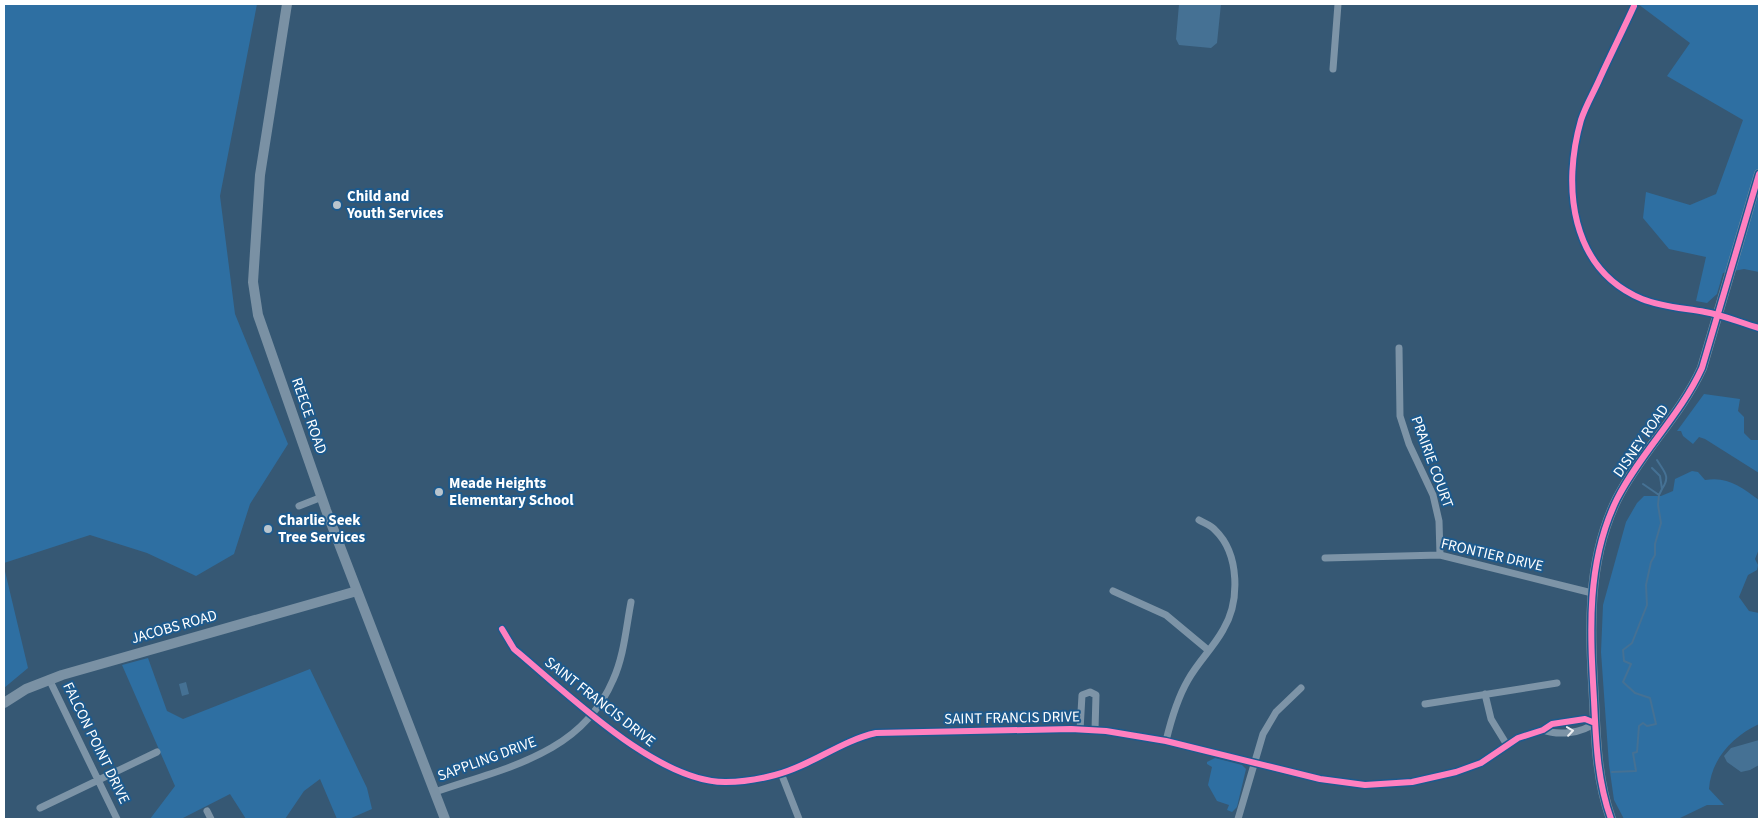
<svg xmlns="http://www.w3.org/2000/svg" width="1763" height="823" font-family="'Source Sans 3',sans-serif">
	<style>
		.green { fill: #2e6fa2 }
		.water { fill: #457194 }
		.lines { fill: none; stroke-linecap: round; stroke-linejoin: round }
		.stream { stroke: #457194; stroke-width: 2 }
		.street { stroke: #7d94a7; stroke-width: 7 }
		.secondary { stroke: #7a91a4; stroke-width: 10 }
		.cycleway-casing { stroke: #1d5a8d; stroke-width: 9 }
		.cycleway { stroke: #ff80c0; stroke-width: 6 }
		.oneway { stroke: #eceff2 }
		.poi-dot { fill: #b9c5ce; stroke: #1d5a8d; stroke-width: 2 }
		.labels { text-anchor: middle; dominant-baseline: central; stroke-width: 4; stroke-linejoin: round; paint-order: stroke }
		.poi-label { font-size: 15px; font-weight: bold; fill: #fff; stroke: #1d5a8d; text-anchor: start }
		.street-label { font-size: 15px; fill: #fff; stroke: #1d5a8d }
	</style>
	<rect width="100%" height="100%" fill="#365874"/>
	<path class="green" d="M 4,4 L 257,4 L 220,196 L 235,314 L 288,444 L 250,504 L 234,554 L 196,576 L 147,553 L 90,535 L 4,563 Z
		M 1638,4 L 1759,4 L 1759,272 L 1744,269 L 1723,273 L 1717,294 L 1707,303 L 1696,301 L 1706,257 L 1669,249 L 1643,218 L 1646,192 L 1690,205 L 1716,194 L 1743,120 L 1667,76 L 1690,43 Z
		M 1704,394 L 1740,399 L 1738,411 L 1744,417 L 1744,433 L 1751,440 L 1759,440 L 1759,473 L 1705,439 L 1699,437 L 1693,444 L 1683,436 L 1681,431 L 1677,431 Z
		M 1692,471 L 1698,472 L 1705,480 C 1728,476 1741,487 1759,500 L 1759,549 L 1755,559 L 1758,565 L 1757,570 L 1748,575 L 1739,597 L 1749,611 L 1759,613 L 1759,724 C 1733,736 1711,759 1709,789 L 1724,805 L 1707,805 L 1678,819 L 1624,819 L 1614,800 L 1609,765 L 1601,652 L 1603,605 L 1626,522 L 1637,503 L 1644,496 L 1661,496 L 1673,491 L 1675,479 Z
		M 4,567 L 28,668 L 4,688 Z
		M 148,658 L 167,711 L 183,719 L 310,669 L 367,788 L 372,809 L 349,819 L 337,819 L 320,779 L 304,791 L 285,819 L 246,819 L 230,794 L 181,819 L 150,819 L 175,786 L 122,665 Z
		M 1215,758 L 1242,765 L 1246,769 L 1237,807 L 1232,812 L 1227,810 L 1229,805 L 1217,801 L 1208,785 L 1212,767 L 1207,764 L 1207,762 Z"/>
	<path class="water" d="M 1179,4 L 1221,4 L 1217,43 L 1211,48 L 1179,45 L 1176,39 Z
		M 186,682 L 189,694 L 182,696 L 179,684 Z
		M 1759,740 L 1759,765 L 1750,770 L 1741,772 L 1727,762 L 1724,756 L 1731,748 Z"/>
	<g class="lines">
		<path class="stream" d="M 1657,460 C 1664,472 1671,476 1662,489
			M 1652,468 L 1660,476 L 1662,489 L 1659,495
			M 1612,772 L 1636,771 L 1633,753 L 1637,752 L 1639,726 L 1643,723 L 1647,726 L 1656,724 L 1650,698 L 1635,693 L 1623,682 L 1631,664 L 1624,661 L 1623,650 L 1632,643 L 1647,605 L 1646,585 L 1651,562 L 1655,555 L 1655,544 L 1661,523 L 1658,505 L 1659,495 L 1643,484"/>
		<path class="street" d="M 1634,6 C 1623,30 1611,54 1600,78 C 1594,92 1586,105 1581,120 C 1562,186 1570,269 1642,299 C 1662,307 1683,308 1705,312 C 1723,315 1741,323 1759,328
			M 1333,69 L 1338,4
			M 1399,348 L 1400,416 L 1409,444 L 1433,495 L 1439,521 L 1440,555
			M 299,506 L 322,497
			M 1325,558 L 1440,555 L 1592,593
			M 1113,591 L 1166,615 L 1208,650
			M 502,629 L 514,649 C 566,692 657,783 726,782 C 741,782 760,779 775,775 C 811,766 840,741 876,733 L 1071,729 L 1106,731 L 1166,741 L 1320,779 L 1365,785 L 1412,782 L 1456,772 L 1481,763 L 1518,738 L 1543,730 L 1552,724 L 1585,719 L 1595,723
			M 49,679 L 117,819
			M 1485,694 L 1491,719 L 1507,745
			M 1425,704 L 1557,683
			M 1080,730 L 1082,695 L 1090,692 L 1096,695 L 1095,730
			M 1543,730 C 1559,736 1582,733 1595,723
			M 1166,741 C 1171,720 1177,699 1188,680 C 1198,662 1213,648 1223,630 C 1240,602 1240,554 1215,530 C 1211,525 1204,523 1199,520
			M 781,773 L 799,819
			M 435,792 C 504,768 581,755 613,680 C 624,656 626,628 631,602
			M 40,808 L 157,752
			M 207,811 L 211,819
			M 1238,819 L 1263,734 L 1276,712 L 1301,688"/>
		<path class="secondary" d="M 287,4 L 260,175 L 253,282 L 258,315 L 326,510 L 445,819
			M 4,703 L 26,689 L 62,675 L 357,591
			M 1611,819 C 1597,780 1596,741 1594,700 C 1590,631 1586,562 1617,499 C 1641,452 1680,416 1702,368 L 1759,174"/>
		<defs>
			<path id="cycleway" d="M 1634,6 C 1623,30 1611,54 1600,78 C 1594,92 1586,105 1581,120 C 1562,186 1570,269 1642,299 C 1662,307 1683,308 1705,312 C 1723,315 1741,323 1759,328
				M 502,629 L 514,649 C 566,692 657,783 726,782 C 741,782 760,779 775,775 C 811,766 840,741 876,733 L 1071,729 L 1106,731 L 1166,741 L 1320,779 L 1365,785 L 1412,782 L 1456,772 L 1481,763 L 1518,738 L 1543,730 L 1552,724 L 1585,719 L 1595,723
				M 1611,819 C 1597,780 1596,741 1594,700 C 1590,631 1586,562 1617,499 C 1641,452 1680,416 1702,368 L 1759,174"/>
		</defs>
		<use href="#cycleway" class="cycleway-casing"/>
		<use href="#cycleway" class="cycleway"/>
	</g>
	<defs><path id="oneway-chevron" d="M-2-3.5L2.5 0L-2 3.5" fill="none" stroke-width="1.6" stroke-linecap="round" stroke-linejoin="round" transform="scale(1.25)"/></defs>
	<use class="oneway" href="#oneway-chevron" transform="translate(1570 731) rotate(-8)"/>
	<g class="poi-dot">
		<circle cx="337" cy="205" r="5"/>
		<circle cx="439" cy="492" r="5"/>
		<circle cx="268" cy="529" r="5"/>
	</g>
	<g class="labels">
		<g class="poi-label">
			<text x="347" y="196">Child and<tspan x="347" dy="17">Youth Services</tspan></text>
			<text x="449" y="483">Meade Heights<tspan x="449" dy="17">Elementary School</tspan></text>
			<text x="278" y="520">Charlie Seek<tspan x="278" dy="17">Tree Services</tspan></text>
		</g>
		<g class="street-label">
			<text transform="translate(309 416) rotate(71)">REECE ROAD</text>
			<text transform="translate(1641 441) rotate(-55)">DISNEY ROAD</text>
			<text transform="translate(1432 462) rotate(70)">PRAIRIE COURT</text>
			<text transform="translate(1492 555) rotate(13)">FRONTIER DRIVE</text>
			<text transform="translate(174 627) rotate(-16)">JACOBS ROAD</text>
			<text transform="translate(600 702) rotate(38)">SAINT FRANCIS DRIVE</text>
			<text transform="translate(1012 718) rotate(-1)">SAINT FRANCIS DRIVE</text>
			<text transform="translate(96 743) rotate(64)">FALCON POINT DRIVE</text>
			<text transform="translate(487 759) rotate(-20)">SAPPLING DRIVE</text>
		</g>
	</g>
	<rect width="1763" height="823" fill="none" stroke="#ffffff" stroke-width="10"/>
</svg>
